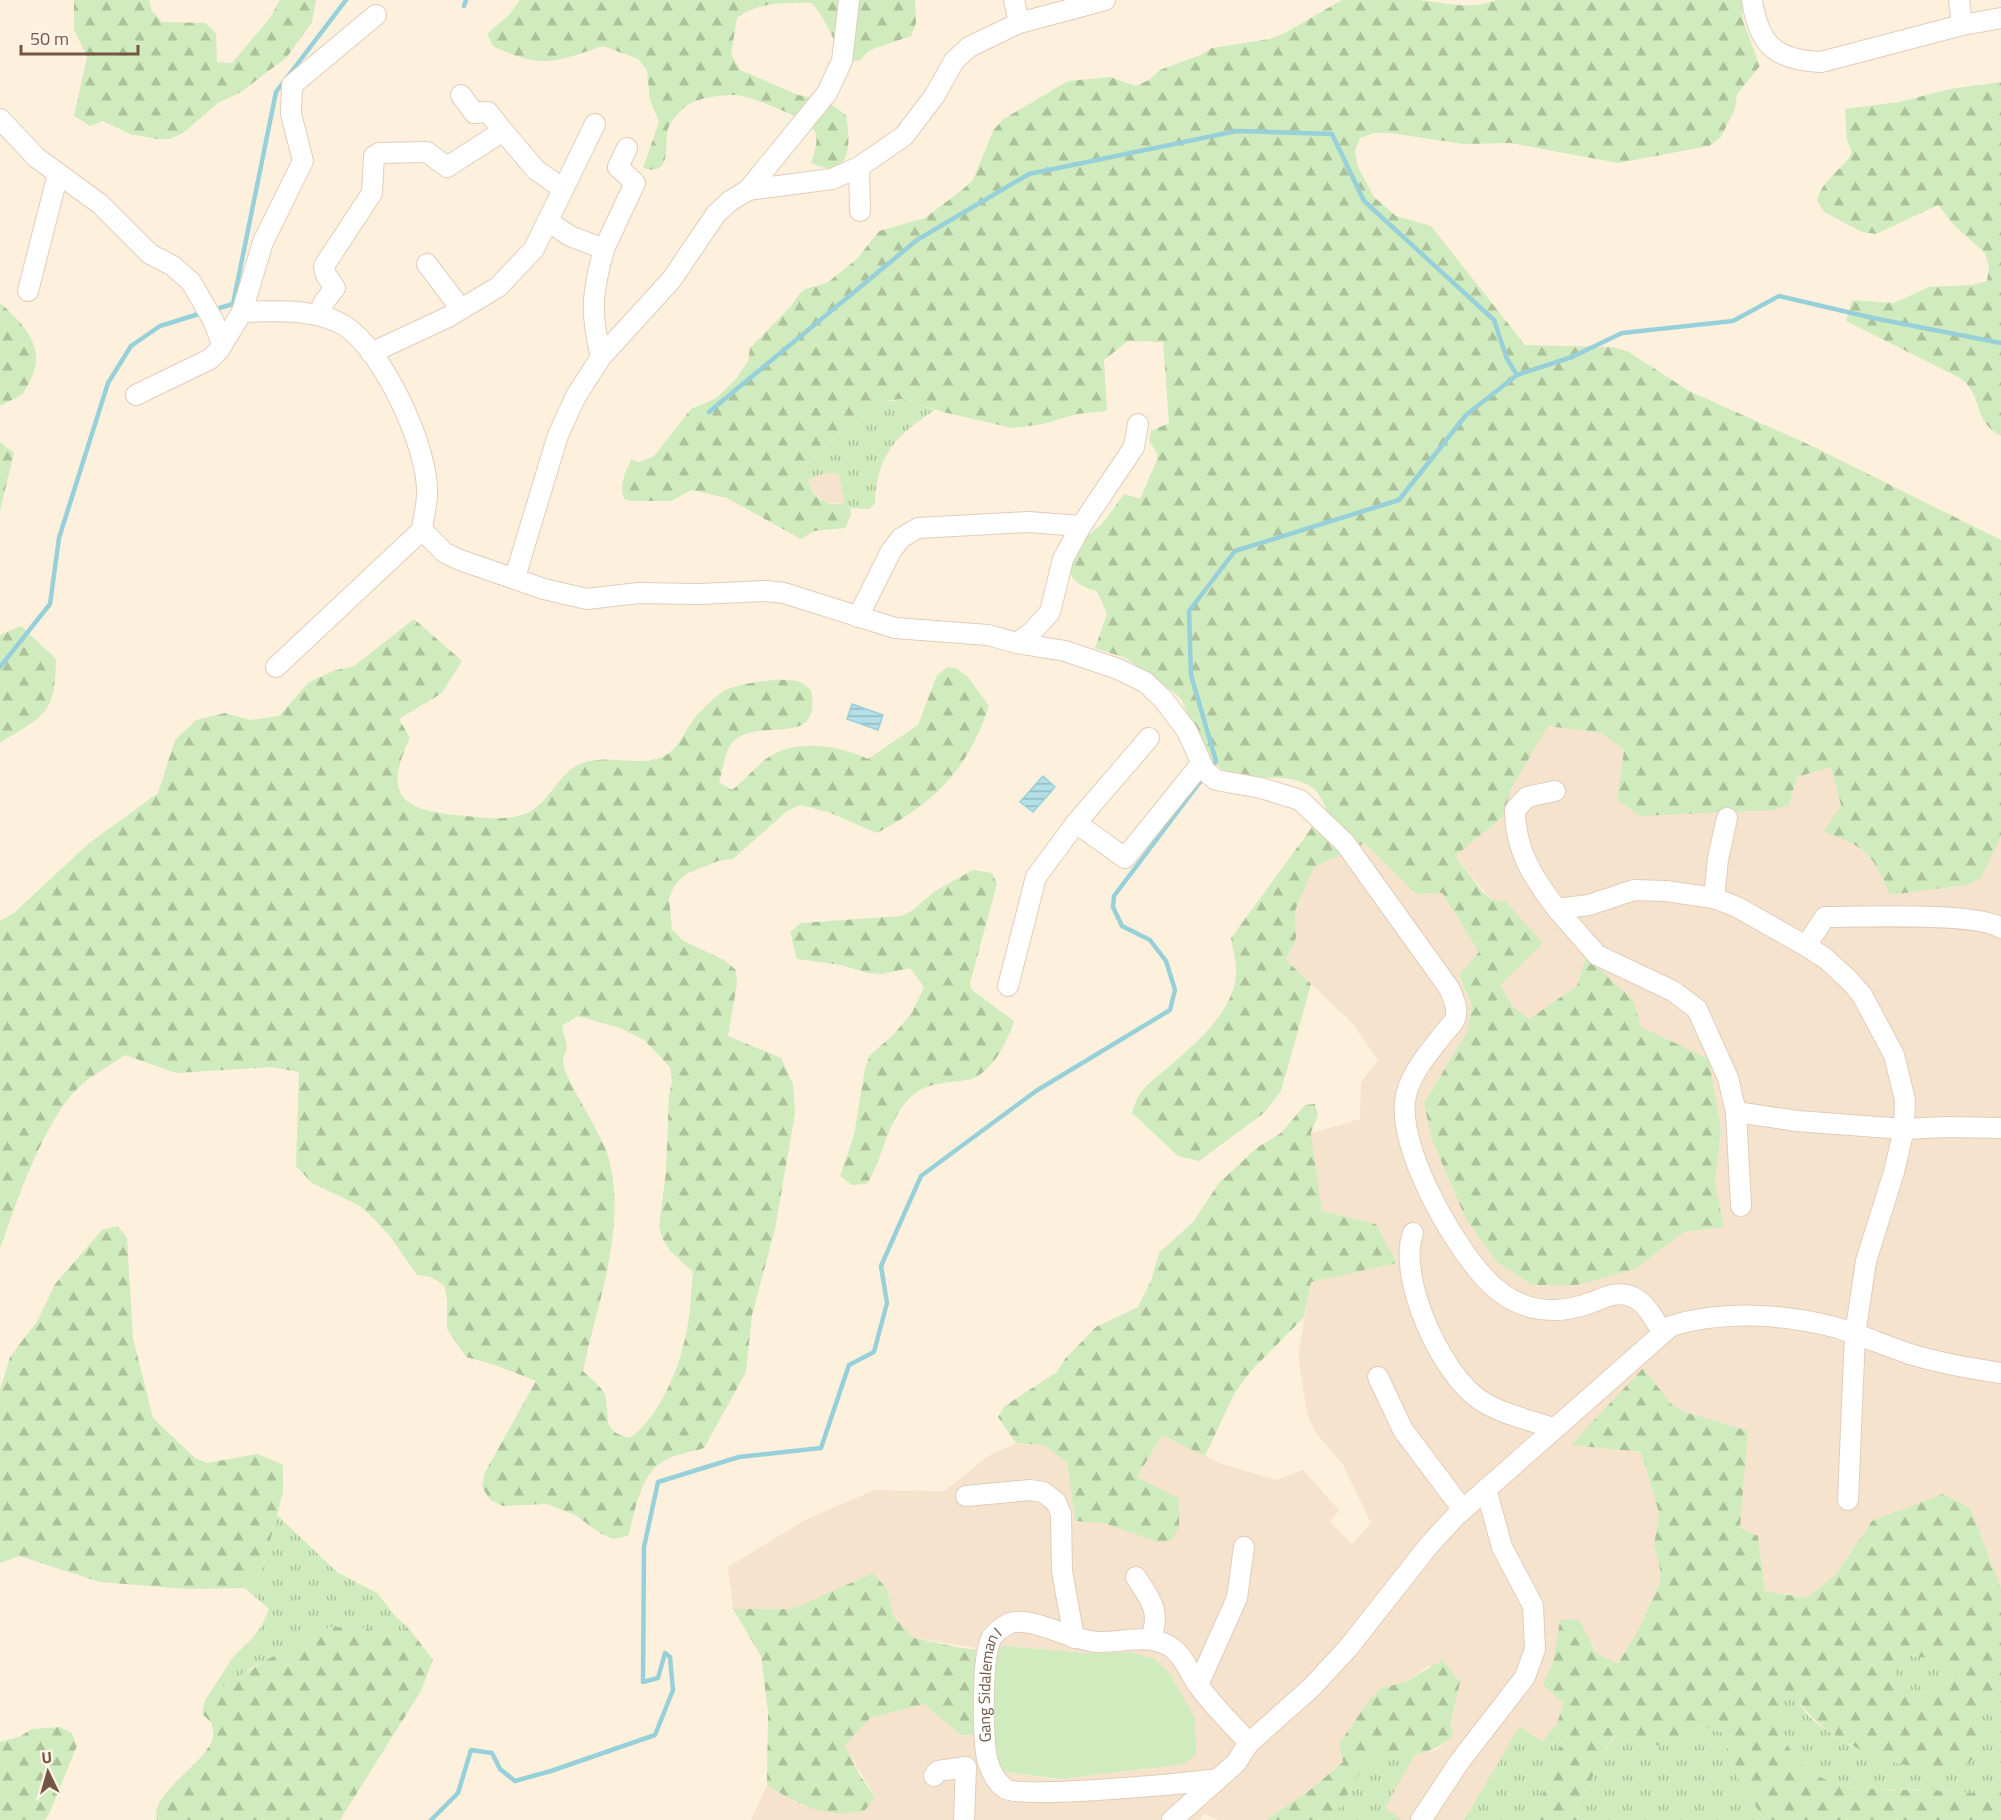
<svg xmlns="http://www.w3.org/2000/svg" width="2001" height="1820" font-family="'Titillium Web',sans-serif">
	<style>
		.residential { fill: #f5e3cd }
		.grass { fill: url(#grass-tufts) }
		.forest { fill: url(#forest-firs); fill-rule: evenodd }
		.garden { fill: #d0ebbd }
		.water { fill: url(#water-rules); stroke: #98d0d9; stroke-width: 1.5 }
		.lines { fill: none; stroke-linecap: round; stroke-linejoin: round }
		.stream { stroke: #98d0d9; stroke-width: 4.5 }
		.minor-casing { stroke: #e1cdba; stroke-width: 22 }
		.minor { stroke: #fff; stroke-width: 20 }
		.labels { text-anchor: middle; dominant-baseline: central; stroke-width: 4.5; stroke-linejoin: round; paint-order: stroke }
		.street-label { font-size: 16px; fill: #745645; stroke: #fff5e6 }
	</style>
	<defs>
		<pattern id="grass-tufts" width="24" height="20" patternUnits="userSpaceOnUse" patternTransform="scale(1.5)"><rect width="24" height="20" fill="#d0ebbd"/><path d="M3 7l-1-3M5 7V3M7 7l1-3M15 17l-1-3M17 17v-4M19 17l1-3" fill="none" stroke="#adc19b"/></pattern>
		<pattern id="forest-firs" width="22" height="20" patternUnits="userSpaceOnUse" patternTransform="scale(1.5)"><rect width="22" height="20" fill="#d0ebbd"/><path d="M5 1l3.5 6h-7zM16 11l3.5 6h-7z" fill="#adc19b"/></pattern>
		<pattern id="water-rules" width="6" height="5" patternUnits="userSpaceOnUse" patternTransform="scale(1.5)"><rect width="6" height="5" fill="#b3e0e7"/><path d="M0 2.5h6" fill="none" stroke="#96b8bd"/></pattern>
	</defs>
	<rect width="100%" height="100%" fill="#fdf1de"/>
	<path class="residential" d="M 825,473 L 840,474 L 845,504 L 824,502 L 809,487 L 807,480 Z
		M 1548,726 L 1602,733 L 1624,750 L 1617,800 L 1789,805 L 1797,777 L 1831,767 L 1841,805 L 1825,832 L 1853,842 L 1877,863 L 1891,895 L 1967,885 L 1981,878 L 2001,836 L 2001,1588 L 1996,1579 L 1872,1521 L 1836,1574 L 1807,1598 L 1765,1591 L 1758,1536 L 1740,1528 L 1748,1431 L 1685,1412 L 1672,1405 L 1643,1368 L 1572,1445 L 1641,1452 L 1659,1513 L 1654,1546 L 1660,1568 L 1660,1582 L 1640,1627 L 1618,1665 L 1596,1653 L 1593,1644 L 1560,1620 L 1553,1662 L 1543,1685 L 1564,1704 L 1557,1723 L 1542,1743 L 1520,1727 L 1464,1820 L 1402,1820 L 1384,1808 L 1415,1754 L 1437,1750 L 1453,1736 L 1451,1723 L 1456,1704 L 1430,1665 L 1407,1681 L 1380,1689 L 1370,1699 L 1343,1762 L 1310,1790 L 1266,1820 L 1218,1820 L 1204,1814 L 1199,1820 L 751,1820 L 767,1785 L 803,1806 L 875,1797 L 844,1745 L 870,1718 L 924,1704 L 961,1735 L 993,1734 L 1007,1772 L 1052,1779 L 1145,1769 L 1195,1718 L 1170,1674 L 1132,1652 L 1088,1653 L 1003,1646 L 994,1651 L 914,1638 L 894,1617 L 887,1589 L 873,1573 L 793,1610 L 733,1609 L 728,1567 L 805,1520 L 874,1490 L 944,1491 L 990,1455 L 1016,1443 L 1044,1445 L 1067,1463 L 1075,1521 L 1103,1523 L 1159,1542 L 1137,1477 L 1162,1435 L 1222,1464 L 1276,1480 L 1303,1470 L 1339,1510 L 1330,1522 L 1352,1544 L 1371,1523 L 1343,1465 L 1316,1433 L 1307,1413 L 1298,1355 L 1311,1282 L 1376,1224 L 1322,1211 L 1311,1133 L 1360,1119 L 1361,1082 L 1378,1060 L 1354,1025 L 1286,960 L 1296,938 L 1295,912 L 1314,867 L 1365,843 L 1416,894 L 1442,893 L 1479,952 L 1459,975 L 1472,1006 L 1466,1034 L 1424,1103 L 1432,1140 L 1466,1219 L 1497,1262 L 1635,1269 L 1684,1232 L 1724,1227 L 1715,1183 L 1721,1130 L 1709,1059 L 1640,1027 L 1633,1000 L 1586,957 L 1577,986 L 1529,1020 L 1513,1007 L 1499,985 L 1492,900 L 1455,856 L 1503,817 L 1511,789 Z"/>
	<path class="grass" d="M 904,399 L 935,410 C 897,434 876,456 875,503 L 870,509 L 850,508 L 845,504 L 839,474 L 825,473 L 807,480 L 807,466 L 821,448 L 883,402 Z
		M 277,1515 L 337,1572 L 377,1593 L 396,1617 L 408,1627 L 393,1638 L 362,1627 L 298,1643 L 272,1659 L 254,1666 L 225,1687 L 217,1682 C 224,1672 230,1659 239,1651 C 255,1636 260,1631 269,1609 L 245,1588 L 263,1568 Z
		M 1900,1654 L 1944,1661 L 1953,1668 L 1952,1681 C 1923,1697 1902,1697 1890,1663 Z
		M 2001,1697 L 2001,1791 C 1978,1796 1955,1791 1932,1790 C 1882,1788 1813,1798 1787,1744 C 1780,1728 1777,1718 1781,1700 L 1798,1699 L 1805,1712 L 1815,1722 L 1851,1746 L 1905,1765 L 1979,1747 L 1975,1719 Z
		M 1557,1723 L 1561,1746 L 1533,1820 L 1464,1820 L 1520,1726 L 1542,1742 Z
		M 1701,1727 L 1729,1734 L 1726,1757 L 1764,1820 L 1577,1820 L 1579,1798 L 1589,1788 L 1598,1760 L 1616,1736 L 1629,1741 L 1676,1743 Z
		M 1415,1754 L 1385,1808 L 1402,1820 L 1332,1820 L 1365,1765 L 1376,1756 Z"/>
	<path class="forest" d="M 74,0 L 149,0 L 151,10 L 162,22 L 205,23 L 216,33 L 217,62 L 232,63 L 270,18 L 280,0 L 316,0 L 312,22 L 287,57 L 241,92 L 218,103 L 183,133 L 170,139 L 157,139 L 130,134 L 103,121 L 90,126 L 74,116 L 87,57 L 74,29 Z
		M 520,0 L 915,0 L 916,23 L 911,36 L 870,50 L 860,60 L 848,62 C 833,44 828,21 812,3 C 786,2 758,2 737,18 L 731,54 L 740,70 L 798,95 L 825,100 L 846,115 C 851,142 852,182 811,163 C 814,154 819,141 815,132 C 807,117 761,102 746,97 C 732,92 703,97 691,103 C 684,106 672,120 669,126 C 662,139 676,178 643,168 L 659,122 L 650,100 L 647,70 L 638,59 L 603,46 C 554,62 543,70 493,46 L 487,34 L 509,15 Z
		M 1342,0 C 1367,0 1393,0 1418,0 C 1445,2 1468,11 1496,0 L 1742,0 L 1743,21 L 1760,66 L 1737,94 L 1735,109 L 1721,137 L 1709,146 L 1618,163 L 1510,143 L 1464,144 L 1390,133 L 1374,133 L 1360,138 L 1355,151 L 1357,165 L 1374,197 L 1396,216 L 1431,226 L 1525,345 L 1612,347 L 1627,351 L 1689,391 L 1814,447 L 2001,540 L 2001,836 L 1981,878 L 1967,885 L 1890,895 C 1873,854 1867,847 1824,832 L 1841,805 L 1831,767 L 1797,777 L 1789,805 L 1774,810 L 1640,816 L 1617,800 L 1624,750 L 1602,733 L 1548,726 L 1511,789 L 1503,817 L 1455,856 L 1482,891 L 1492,900 L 1506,902 L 1543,943 L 1500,985 L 1513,1007 L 1529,1019 L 1577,986 L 1586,956 L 1633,1000 L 1641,1027 L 1709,1059 L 1721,1130 L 1715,1183 L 1724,1227 L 1684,1232 L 1635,1269 L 1577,1285 L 1532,1285 L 1497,1262 L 1466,1219 L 1432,1140 L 1424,1103 L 1466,1034 L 1472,1006 L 1459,975 L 1479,952 L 1442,893 L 1416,894 L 1365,843 L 1314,867 L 1295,911 L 1296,938 L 1286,960 L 1311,984 L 1281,1091 L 1264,1113 L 1199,1161 L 1178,1156 L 1132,1113 C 1139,1089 1146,1086 1165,1070 C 1192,1046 1233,1014 1236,975 C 1237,963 1233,950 1231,938 L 1326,808 C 1323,802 1319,793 1314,789 C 1288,768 1251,786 1224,771 C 1205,760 1190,720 1182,700 L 1176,694 L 1126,658 L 1095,648 L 1107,614 L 1097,591 C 1079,587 1063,576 1071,555 C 1075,543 1095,532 1104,521 C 1111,513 1117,503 1124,494 L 1140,499 L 1157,460 L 1157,453 L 1149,441 L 1151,431 L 1169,423 L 1163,342 L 1128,341 L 1104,360 L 1107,411 L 1077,414 L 1043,424 L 1012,428 L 943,412 L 904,399 L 890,400 L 883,402 L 821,448 L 807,466 C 805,482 813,501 832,504 C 840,504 844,503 850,508 L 851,515 L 845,528 L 814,531 L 801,539 L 727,498 L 692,490 L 671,501 L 631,501 L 624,499 C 619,483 625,474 631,460 L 640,462 L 654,456 L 691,409 L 716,398 L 736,379 L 748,361 L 750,348 L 791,306 L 800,293 L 805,289 L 827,283 L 857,259 L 879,231 L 925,218 L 962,190 L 973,180 L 993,131 L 1002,120 L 1068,81 L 1110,77 L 1136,86 L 1149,80 L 1160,70 L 1200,55 L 1212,48 L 1270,39 L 1283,34 Z
		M 2001,82 L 2001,436 C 1972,420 1984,399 1962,379 L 1846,321 L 1852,300 L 1894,303 L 1929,287 L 1973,285 L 1987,281 L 1989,267 L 1985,253 L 1953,224 L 1938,205 L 1876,234 L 1862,232 L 1824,212 L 1817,200 C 1823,179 1841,171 1852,153 L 1847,140 L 1845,109 L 1899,102 L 1950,89 Z
		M 0,303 C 22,322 47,347 31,379 C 28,384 26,391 21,395 C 15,399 7,402 0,406 Z
		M 0,442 L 14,453 L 0,511 Z
		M 414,619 L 462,661 L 442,693 L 399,719 L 410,738 C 380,800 406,811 466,816 C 485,818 506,821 525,814 C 550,804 558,772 582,763 C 609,753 640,769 666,755 C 679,748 685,730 694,719 C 701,710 717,694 728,689 C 743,683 785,676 800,682 C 804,684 808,688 811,690 C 824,754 751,712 730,746 C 724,756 723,771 719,782 L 732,790 C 744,781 754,768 766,759 C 794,738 839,745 868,759 L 918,725 L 937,675 L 948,667 L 956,668 L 968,677 L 989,706 C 968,769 936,802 877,833 L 828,812 L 800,805 L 787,811 L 733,859 L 718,861 L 686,874 L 675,885 L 669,898 L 672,929 L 682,940 L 724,960 L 736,970 L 737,984 L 728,1036 L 781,1058 L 793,1084 L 795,1113 L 775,1229 L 752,1315 L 746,1372 L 704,1448 C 691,1452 676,1454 664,1461 C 640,1473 635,1513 628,1536 L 613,1539 L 600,1533 L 575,1515 L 547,1504 L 503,1506 L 490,1500 L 482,1487 L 485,1472 L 536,1381 L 495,1365 L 466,1357 L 447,1329 L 447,1299 L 444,1285 L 431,1277 L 417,1275 L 389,1235 L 369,1214 L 358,1205 L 312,1183 L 296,1166 L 299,1072 L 272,1067 L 176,1073 L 125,1055 C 110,1065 93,1075 79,1087 C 44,1120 16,1203 0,1249 L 0,921 L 15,912 L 88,844 L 158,793 L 175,740 L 196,720 L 225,713 L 250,720 L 279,716 L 309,682 L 333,671 L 354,666 ZM 578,1016 L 620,1028 L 644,1040 L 670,1067 L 672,1082 L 669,1096 L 666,1171 L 659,1227 L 663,1240 L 670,1251 L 693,1272 C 691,1289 691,1307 688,1323 C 682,1362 663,1413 630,1438 C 600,1431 611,1418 605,1395 C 602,1387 589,1377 583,1371 C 597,1303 627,1229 609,1159 C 603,1133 562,1077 563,1060 C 563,1055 567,1052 567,1047 C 567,1038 561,1034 563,1025 Z
		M 21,626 L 56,659 C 55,716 44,715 0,743 L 0,635 Z
		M 973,870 L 992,873 L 997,884 L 970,983 L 972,990 L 1014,1021 C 1007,1042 991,1076 967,1080 C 948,1083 930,1082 914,1094 C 888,1115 884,1157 867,1184 L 852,1185 L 840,1176 L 854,1135 L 865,1068 L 870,1055 L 892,1036 L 912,1013 L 924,987 L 910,968 L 882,974 L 868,973 L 841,965 L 797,959 L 790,932 L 801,923 L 901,916 L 913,910 L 935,891 Z
		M 1315,1104 L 1318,1115 L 1311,1133 L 1322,1211 L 1376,1224 L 1397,1263 L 1311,1282 L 1304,1317 L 1251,1371 L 1234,1394 L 1205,1456 L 1162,1435 L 1137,1477 L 1179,1498 L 1179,1527 L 1172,1540 L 1159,1542 L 1103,1523 L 1075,1521 L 1067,1463 L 1044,1445 L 1016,1443 L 998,1417 L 1005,1406 L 1057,1372 L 1065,1359 L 1096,1327 L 1138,1307 L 1151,1281 L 1159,1253 L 1193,1222 L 1219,1183 L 1258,1147 L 1281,1133 L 1305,1105 Z
		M 118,1226 L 127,1238 L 133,1338 L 153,1418 L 195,1458 L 207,1463 L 258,1454 L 283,1465 L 283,1492 L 263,1568 L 245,1588 L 188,1589 L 100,1582 L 19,1556 L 0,1563 L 0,1390 L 10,1357 L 38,1320 L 55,1284 L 102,1230 Z
		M 1643,1368 L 1672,1405 L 1685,1412 L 1748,1431 L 1740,1528 L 1758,1536 L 1765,1591 L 1807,1598 L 1836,1574 L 1872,1521 L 1943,1494 L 1970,1508 L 2001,1588 L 2001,1697 L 1975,1719 C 1977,1732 1983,1748 1973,1759 C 1964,1769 1950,1766 1938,1766 C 1928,1766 1916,1767 1906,1765 C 1871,1760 1815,1730 1798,1699 L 1781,1700 C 1777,1718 1780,1728 1787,1744 C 1813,1798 1882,1788 1932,1790 C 1955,1791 1978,1796 2001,1791 L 2001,1820 L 1764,1820 L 1726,1757 L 1729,1734 L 1701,1727 C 1694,1731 1685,1739 1677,1742 C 1660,1750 1632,1742 1615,1736 L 1598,1760 L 1589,1788 L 1579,1798 L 1577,1820 L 1533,1820 L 1561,1746 L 1557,1723 L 1564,1704 L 1543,1685 L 1553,1662 L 1560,1620 L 1579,1619 L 1596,1653 L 1618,1664 L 1640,1627 L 1660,1582 L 1660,1568 L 1654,1546 L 1659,1513 L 1641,1452 L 1571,1445 ZM 1901,1654 L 1944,1661 L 1953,1668 L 1952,1681 C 1924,1697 1902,1697 1890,1663 Z
		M 873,1573 L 887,1589 L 894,1617 L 914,1638 L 961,1648 L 994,1651 L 993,1734 L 961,1735 L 924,1704 L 870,1718 L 845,1745 L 859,1774 L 875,1797 L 865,1810 C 826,1820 800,1805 767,1785 L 768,1712 L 761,1656 L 733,1609 L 793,1609 Z
		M 329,1627 L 362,1627 L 393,1638 L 408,1627 L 433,1660 L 421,1691 L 340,1820 L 157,1820 C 148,1793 207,1764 213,1737 C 214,1734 212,1727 212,1723 L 202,1714 L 205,1700 L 217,1682 L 225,1687 C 257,1663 293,1646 329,1627 Z
		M 1443,1660 L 1460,1682 L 1451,1723 L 1453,1736 C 1430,1756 1406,1758 1376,1756 L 1365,1765 L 1332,1820 L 1266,1820 L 1310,1790 L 1343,1762 L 1339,1744 L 1370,1699 L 1380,1689 L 1407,1681 Z
		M 60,1727 L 72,1733 L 77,1746 L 49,1814 L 45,1820 L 0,1820 L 0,1742 L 19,1737 L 32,1729 Z"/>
	<path class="garden" d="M 1003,1646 L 1088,1653 L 1132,1652 L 1154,1659 L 1170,1674 L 1195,1718 L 1196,1755 L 1184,1764 L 1060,1779 L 1007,1772 L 995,1762 L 991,1707 L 997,1649 Z"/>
	<path class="water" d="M 852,704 L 883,715 L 878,730 L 847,719 Z
		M 1043,776 L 1055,787 L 1033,812 L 1020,802 Z"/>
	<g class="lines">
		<path class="stream" d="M 464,6 L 466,0
			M 213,310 L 233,304 L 276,92 L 346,0
			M 709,412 L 917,240 L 1029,174 L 1237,131 L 1332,134 L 1364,201 L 1494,320 L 1507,359 L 1517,375
			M 0,667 L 50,604 L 59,538 L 108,383 L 131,346 L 160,326 L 202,313
			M 1210,768 L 1216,761 L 1191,675 L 1189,611 L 1235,551 L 1399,500 L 1466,415 L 1517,375 L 1572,357 L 1622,333 L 1733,321 L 1779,296 L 1873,318 L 2001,343
			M 431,1820 L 458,1793 L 471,1750 L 492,1753 L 500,1769 L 515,1781 L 551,1771 L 655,1735 L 673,1690 L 670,1657 L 665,1653 L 658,1678 L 643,1682 L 644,1547 L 658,1482 L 739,1457 L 821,1448 L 849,1365 L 874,1352 L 887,1303 L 881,1266 L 921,1176 L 1036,1091 L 1170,1010 L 1175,990 L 1166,961 L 1150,940 L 1122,926 L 1113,907 L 1114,896 L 1203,778"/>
		<defs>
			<g id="minor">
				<path d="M 1014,0 L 1019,23"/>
				<path d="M 1752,0 C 1759,46 1776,60 1821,62 L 1962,25 L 2001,18"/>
				<path d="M 1959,0 L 1962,25"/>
				<path d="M 461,95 L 474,113 L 488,112 L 503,131"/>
				<path d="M 0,119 L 37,158 L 100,204 L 150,254 L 173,266 L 191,282 L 213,320 L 222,344"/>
				<path d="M 859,167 L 860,211"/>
				<path d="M 748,190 L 827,93 L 842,61 L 849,0"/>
				<path d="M 549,222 L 570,236 L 604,249 C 592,294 590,311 601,357"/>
				<path d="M 604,249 L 635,183 L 618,167 L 627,148"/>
				<path d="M 427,264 L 461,309"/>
				<path d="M 28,291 L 58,174"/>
				<path d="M 242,312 L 263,242 L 303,161 L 291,114 L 292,85 L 376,15"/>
				<path d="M 318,315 L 324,302 L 335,288 L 326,275 L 324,266 L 372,193 L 374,156 L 379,153 L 427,152 L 447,167 L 503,131 L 536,170 L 562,188"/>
				<path d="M 371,353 L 448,317 L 498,287 L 534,249 L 595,124"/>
				<path d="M 136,395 L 210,359 L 219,350 L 242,312 C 275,311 316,308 345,326 C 383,350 429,449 427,494 C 427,506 423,518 422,530 L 445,553 L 460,560 L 544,589 L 587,599 L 638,593 L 700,594 L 766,591 L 784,593 L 895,628 L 988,635 L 1017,643 L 1065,651 L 1118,669 L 1145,682 L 1163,699 L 1187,731 L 1205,771 L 1216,780 L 1261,788 L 1300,800 L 1345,843 L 1449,988 C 1453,997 1459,1009 1455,1019 C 1453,1024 1447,1029 1444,1033 C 1429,1053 1412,1071 1406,1095 C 1396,1145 1450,1239 1483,1276 C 1512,1309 1549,1318 1590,1303 C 1604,1298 1617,1290 1633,1297 C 1647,1304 1654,1319 1662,1332"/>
				<path d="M 515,577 L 558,435 L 576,396 L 601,357 L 672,279 L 716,214 L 730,201 L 748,190 L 832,179 L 859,167 L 904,136 L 935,95 L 954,61 L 969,47 L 1019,23 L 1105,0"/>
				<path d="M 858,617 L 891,551 L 901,538 L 918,528 L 1028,522 L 1081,526 L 1134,447 L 1138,424"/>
				<path d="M 1017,643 L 1032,632 L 1050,612 L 1063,559 L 1081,526"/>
				<path d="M 276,667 L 422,530"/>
				<path d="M 1555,791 L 1527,797 L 1515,810 C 1515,850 1533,878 1557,909 L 1589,905 L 1634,890 L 1666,891 L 1714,898 L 1737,907 L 1806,946 L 1825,958 L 1849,980 L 1862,995 L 1894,1055 L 1905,1100 L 1904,1129 L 1894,1172 L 1866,1261 L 1855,1335 L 1848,1500"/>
				<path d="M 1076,823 L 1125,858 L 1200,765"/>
				<path d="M 1714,898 L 1718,859 L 1727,818"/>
				<path d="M 1557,909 L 1597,955 L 1673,991 L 1697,1009 L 1728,1078 L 1736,1112 L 1797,1121 L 1904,1129 L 1947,1127 L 2001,1128"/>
				<path d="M 1806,946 L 1825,917 C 1859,917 1978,912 2001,928"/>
				<path d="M 1008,986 L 1036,877 L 1076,823 L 1149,738"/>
				<path d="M 1736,1112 L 1741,1206"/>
				<path d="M 1413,1233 C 1397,1277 1441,1374 1480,1400 C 1501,1414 1530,1420 1553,1428"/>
				<path d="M 1378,1377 L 1403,1430 L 1463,1510"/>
				<path d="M 966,1496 L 1030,1490 L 1043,1492 L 1056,1502 L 1061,1514 L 1062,1571 L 1074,1638"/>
				<path d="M 1136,1577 C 1151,1601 1161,1611 1151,1638"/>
				<path d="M 1198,1685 L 1237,1598 L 1244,1547"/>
				<path d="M 934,1776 L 938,1771 L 966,1767 L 964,1820"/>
				<path id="s1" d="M 1218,1779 C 1189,1783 1022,1799 1006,1789 C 996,1783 990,1769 987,1759 C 983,1737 981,1655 992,1637 C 996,1632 1004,1626 1010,1623 C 1033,1616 1071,1641 1098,1642 C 1123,1643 1150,1632 1172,1648 C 1185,1657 1189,1673 1198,1685 C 1213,1706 1232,1724 1249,1743"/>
				<path d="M 1172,1820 L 1236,1763 L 1249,1743 L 1312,1687 L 1348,1648 L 1430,1544 L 1457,1515 L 1671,1326 C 1722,1310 1783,1314 1834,1327 C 1859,1334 1883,1345 1907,1353 C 1938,1363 1969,1368 2001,1373"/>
				<path d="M 1421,1820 L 1460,1761 L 1525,1677 L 1535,1649 L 1533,1606 L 1502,1547 L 1486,1489"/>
			</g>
		</defs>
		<use href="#minor" class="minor-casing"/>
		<use href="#minor" class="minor"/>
	</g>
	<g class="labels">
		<g class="street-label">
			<text stroke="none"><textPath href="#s1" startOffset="324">Gang Sidaleman I</textPath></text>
		</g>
	</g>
	<g transform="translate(48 1772) rotate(355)" stroke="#fff5e6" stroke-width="4.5" paint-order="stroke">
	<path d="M0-4.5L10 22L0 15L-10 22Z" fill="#745645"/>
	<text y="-9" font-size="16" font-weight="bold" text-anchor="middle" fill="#745645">U</text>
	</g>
	<path d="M21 45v9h117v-9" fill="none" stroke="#745645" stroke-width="3"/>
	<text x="30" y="45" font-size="18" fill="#745645" stroke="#fff5e6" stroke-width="4.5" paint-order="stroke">50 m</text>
</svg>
